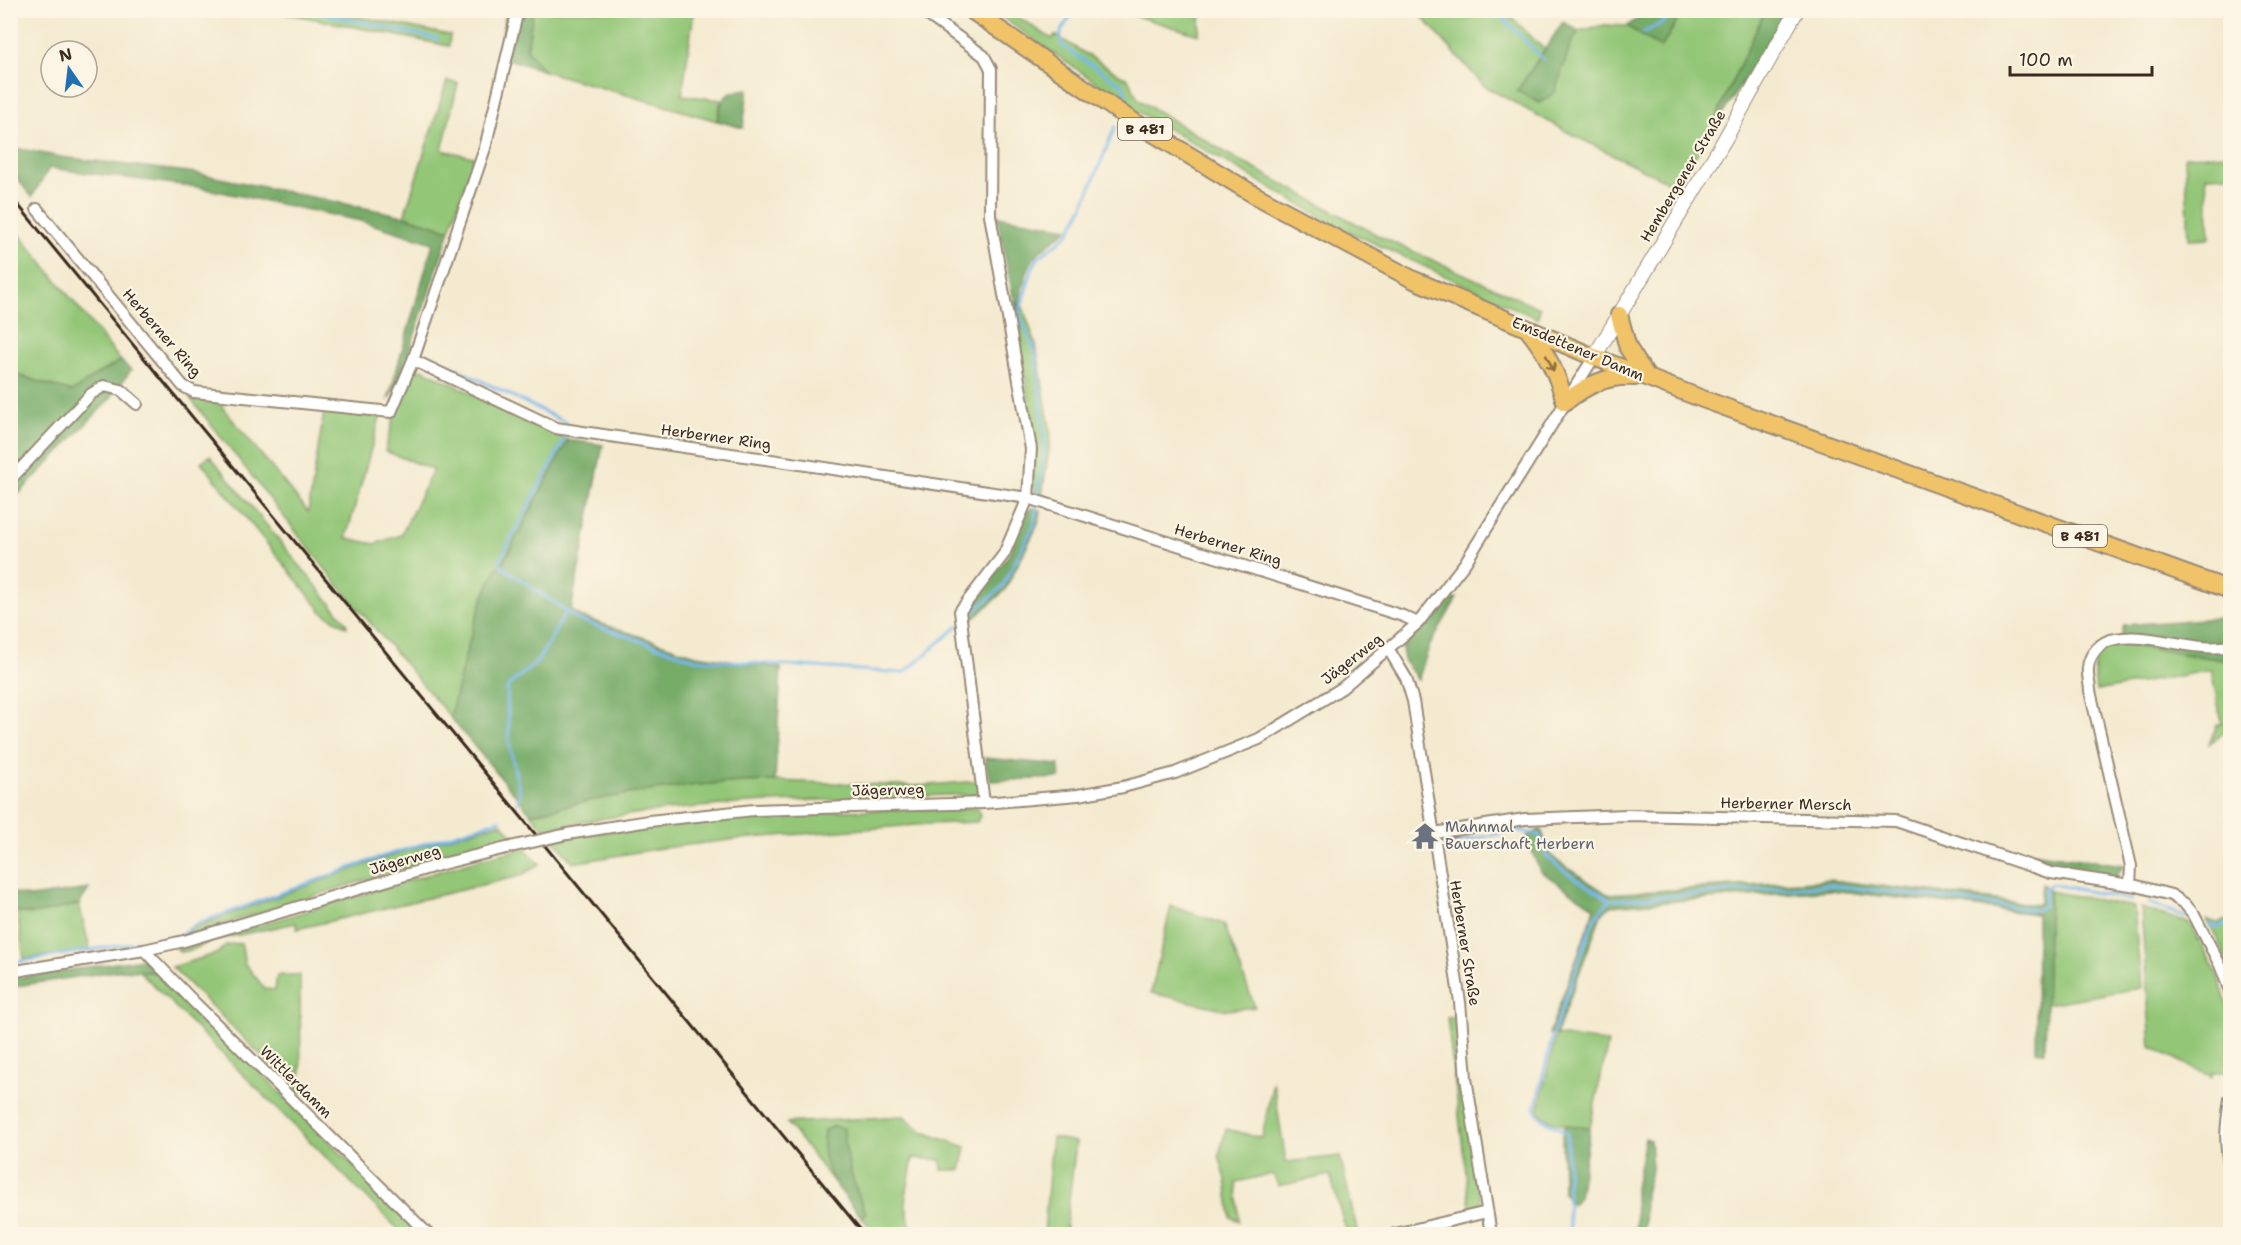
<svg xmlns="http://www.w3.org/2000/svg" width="2241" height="1245" font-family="'Shantell Sans',sans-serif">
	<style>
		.green { fill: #93c677; stroke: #67784a; stroke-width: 1.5 }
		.forest { fill: #76ab68; stroke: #586a43; stroke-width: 1.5 }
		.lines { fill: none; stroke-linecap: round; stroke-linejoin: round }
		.stream { stroke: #79b7ec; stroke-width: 3 }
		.minor-casing { stroke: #988a77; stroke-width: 14 }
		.tertiary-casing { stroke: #988a77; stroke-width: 16 }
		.primary-casing { stroke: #988a77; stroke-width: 20 }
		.minor { stroke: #fff; stroke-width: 10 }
		.tertiary { stroke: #fff; stroke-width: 14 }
		.primary { stroke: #f1c369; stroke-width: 16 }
		.rail { stroke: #3b2a1e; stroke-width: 3 }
		.minor-bridge-casing { stroke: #988a77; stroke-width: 14; stroke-linecap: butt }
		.minor-bridge { stroke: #fff; stroke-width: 10 }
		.oneway { stroke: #8d6f40 }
		.labels { text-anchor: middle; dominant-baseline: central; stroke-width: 4.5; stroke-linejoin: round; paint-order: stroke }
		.shield { fill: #fcf5e5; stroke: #75675a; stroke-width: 1.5 }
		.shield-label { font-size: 14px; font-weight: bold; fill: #3b2a1e }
		.street-label { font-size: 15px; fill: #3b2a1e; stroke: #fcf5e5 }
		.worship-label { font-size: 15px; fill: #5b616d; stroke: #fcf5e5; text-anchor: start }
	</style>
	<rect width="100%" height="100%" fill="#fcf5e5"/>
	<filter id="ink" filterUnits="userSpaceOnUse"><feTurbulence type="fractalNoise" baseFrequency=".0167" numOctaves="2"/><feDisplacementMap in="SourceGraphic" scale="12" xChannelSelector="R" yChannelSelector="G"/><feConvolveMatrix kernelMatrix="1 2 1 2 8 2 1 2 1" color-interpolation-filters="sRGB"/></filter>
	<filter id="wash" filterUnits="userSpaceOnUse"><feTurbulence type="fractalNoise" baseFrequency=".008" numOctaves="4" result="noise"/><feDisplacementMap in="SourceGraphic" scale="24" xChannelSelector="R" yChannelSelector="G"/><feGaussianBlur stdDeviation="1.35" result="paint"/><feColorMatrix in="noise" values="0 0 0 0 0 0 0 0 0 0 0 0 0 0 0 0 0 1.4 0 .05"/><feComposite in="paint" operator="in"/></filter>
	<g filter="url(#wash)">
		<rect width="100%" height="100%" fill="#f4ead0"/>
		<path class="green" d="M 275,11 L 332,11 L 450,35 L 449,46 Z
			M 533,11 L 694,11 L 682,95 L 721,100 L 717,121 L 544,71 L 527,50 Z
			M 993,11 L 1009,11 L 1052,39 L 1055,35 L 1129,80 L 1139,100 L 1233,157 L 1381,237 L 1540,308 L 1538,319 L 1337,226 L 1137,111 Z
			M 1119,11 L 1201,11 L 1199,35 Z
			M 1417,11 L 1505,11 L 1545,50 L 1517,91 L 1555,91 L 1571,43 L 1579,31 L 1604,25 L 1627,26 L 1661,48 L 1683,11 L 1765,11 L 1720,108 L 1715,126 L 1676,186 L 1575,136 L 1484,86 Z
			M 447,81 L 458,83 L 442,150 L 474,157 L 450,230 L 404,216 Z
			M 2230,154 L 2230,175 L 2206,176 L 2210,238 L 2189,239 L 2185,156 Z
			M 10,222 L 121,361 L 97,374 L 72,392 L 11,373 Z
			M 1021,302 L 1036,345 L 1051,435 L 1042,496 L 1036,496 L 1030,481 L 1035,449 L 1016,311 Z
			M 422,369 L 568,440 L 504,560 C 479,586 460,679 450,717 L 334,580 L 190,398 L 219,403 L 308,512 L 324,412 L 380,417 L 346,538 L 375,544 L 401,535 L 433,470 L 385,451 L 395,413 L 413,372 Z
			M 210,456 L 346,622 L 347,627 L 323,613 L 201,462 Z
			M 2119,644 L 2223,660 L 2230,658 L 2230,728 L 2209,744 L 2217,725 L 2222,724 L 2211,670 L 2096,691 C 2093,667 2091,649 2119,644 Z
			M 775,781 L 917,786 L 979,781 L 979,790 L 976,794 L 969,796 C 942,792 911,799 883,799 C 769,800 656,806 544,829 L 531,814 C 610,794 693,782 775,781 Z
			M 968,808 L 978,809 L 980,816 L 977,822 L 928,824 L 739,839 L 662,848 L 573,863 L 554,840 C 610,831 665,822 721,817 C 803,810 886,810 968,808 Z
			M 502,823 L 514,837 L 391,872 L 178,938 L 195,927 C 296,890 397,849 502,823 Z
			M 525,848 L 540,864 L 520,876 L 297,929 L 296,923 L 215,940 L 192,950 L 180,952 L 176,948 L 260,925 L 483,858 Z
			M 2049,891 L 2134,907 L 2141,988 L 2046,1004 Z
			M 79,904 L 90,950 L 24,959 L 17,912 L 35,913 Z
			M 1171,906 L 1224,924 L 1255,1007 L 1227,1010 L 1151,993 Z
			M 2141,908 L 2189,923 C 2204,949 2222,977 2227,1007 C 2230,1028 2227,1051 2225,1072 L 2212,1072 L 2212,1077 L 2151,1047 Z
			M 2230,919 L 2230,969 L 2217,938 L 2207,920 L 2218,923 Z
			M 241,943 L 245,964 L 265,989 L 275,990 L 277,975 L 300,975 L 301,1095 L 172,967 L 218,953 L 226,945 Z
			M 139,971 L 162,973 L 421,1234 L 403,1234 Z
			M 1454,1017 L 1481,1203 L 1470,1207 L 1447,1018 Z
			M 1556,1035 L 1608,1043 L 1590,1127 C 1574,1126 1548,1126 1538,1110 Z
			M 1273,1081 L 1286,1162 L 1340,1156 L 1358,1234 L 1347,1234 L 1330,1175 L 1278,1186 L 1273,1174 L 1236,1182 L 1239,1221 L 1231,1217 L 1226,1180 L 1219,1155 L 1226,1129 L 1262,1138 Z
			M 904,1116 L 923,1132 L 966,1147 L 961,1170 L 942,1170 L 941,1160 L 913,1158 L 905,1201 L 912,1234 L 876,1234 L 862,1218 L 866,1213 C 853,1185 845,1158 843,1128 L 824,1130 C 822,1157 826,1167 840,1190 L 787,1123 Z
			M 1052,1137 L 1076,1142 L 1065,1234 L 1044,1234 Z"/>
		<path class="forest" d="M 506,11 L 533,11 L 527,50 L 544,71 L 499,56 Z
			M 1649,11 L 1683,11 L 1661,48 L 1627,26 Z
			M 1765,11 L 1787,11 L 1715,126 L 1720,108 Z
			M 1563,22 L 1579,31 L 1571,43 L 1555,92 L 1540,103 L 1517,91 Z
			M 748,89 L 743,128 L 717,121 C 722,98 723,92 748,89 Z
			M 10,147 L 61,157 L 196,173 L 404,216 L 450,230 L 399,381 L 388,400 L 433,243 L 361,221 L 197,187 L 49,168 L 32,197 L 11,171 Z
			M 997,216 L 1068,228 C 1056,241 1037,249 1030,265 C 1022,279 1023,297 1016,311 Z
			M 121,361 L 131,370 L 109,400 L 11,502 L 11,373 L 72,392 L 97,374 Z
			M 568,440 L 603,445 L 571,610 L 581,617 L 696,655 L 781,668 L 775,781 C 693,782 610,794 531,814 L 450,717 C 460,679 479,586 504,560 Z
			M 1032,508 L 1041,511 L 1038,524 L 1005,590 L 966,626 L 968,610 L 1008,556 L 1027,511 Z
			M 1457,598 L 1429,647 L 1418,680 L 1404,660 L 1402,648 L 1446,601 Z
			M 2230,617 L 2230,658 L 2223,660 L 2119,644 L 2124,625 Z
			M 985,758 L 1059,765 L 1060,778 L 990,781 Z
			M 1541,829 L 1549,852 L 1557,861 L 1607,894 L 1831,880 L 2036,905 L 2040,903 L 2042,883 L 2049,891 L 2045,1051 L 2036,1051 L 2037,914 L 1831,890 L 1610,906 L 1601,915 L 1556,1035 L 1549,1034 L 1595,908 L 1540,871 L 1526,837 Z
			M 2024,851 L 2124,865 L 2116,876 L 2106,877 L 2044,863 Z
			M 89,889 L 79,904 C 59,908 30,920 11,909 L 11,892 L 30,897 Z
			M 142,959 L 162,973 L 122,970 L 11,987 L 10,979 Z
			M 1565,1125 L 1590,1127 L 1579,1197 L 1572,1205 L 1563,1192 L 1562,1134 Z
			M 834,1126 L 844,1128 C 845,1158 853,1185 866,1213 L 862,1218 C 847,1199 824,1175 823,1149 C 822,1143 824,1136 824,1130 Z
			M 1645,1138 L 1650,1140 L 1652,1168 L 1645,1193 L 1644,1234 L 1636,1234 L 1635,1188 Z"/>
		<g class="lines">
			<path class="stream" d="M 306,10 L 438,39
				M 1495,10 L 1543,59
				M 1070,18 C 1061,29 1058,34 1063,47 L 1123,85 L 1126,97
				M 1643,33 L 1664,22 L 1675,10
				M 425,353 L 567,423
				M 564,440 L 500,559 L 500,564 L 504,568 L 579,620 L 695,659 L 904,673 L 958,626
				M 967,618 L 1002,587 L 1034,525 L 1045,442 L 1036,354 L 1019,313 L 1032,269 L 1038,258 L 1060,241 L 1070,231 L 1081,211 L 1115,127
				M 517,803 L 520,795 L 509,742 L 507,690 L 509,685 L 537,662 L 566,612
				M 1448,853 L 1453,843 L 1517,830 L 1539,835 L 1547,856 L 1561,869 L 1610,900 L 1831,885 L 2036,910 L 2044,905 L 2045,889 L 2051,884 L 2131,900
				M 2149,903 L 2185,917
				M 2210,925 L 2218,927 L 2230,923
				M 10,963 L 178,936 L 196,924 L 378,858 L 500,820
				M 1571,1234 L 1568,1215 L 1567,1134 C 1555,1122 1543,1125 1535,1109 L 1553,1034 L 1594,918 L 1610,900"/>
		</g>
	</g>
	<g filter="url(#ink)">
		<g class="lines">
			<defs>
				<path id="minor" d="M 37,209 L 183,386 L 194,392 L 391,412 L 413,360 L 485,148 L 518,10
					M 413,360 L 556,428 L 1028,498 L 1031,449 L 990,215 L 991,69 L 984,56 L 921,10
					M 10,480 L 91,394 L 104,386 L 121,390 L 137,404
					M 1389,650 L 1406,678 L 1413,701 L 1460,1002 L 1466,1078 L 1491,1234
					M 984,803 L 960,611 L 1004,554 L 1028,498 L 1403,616 L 1418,623
					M 1434,833 L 1525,819 L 1627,815 L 1896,821 L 2051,873 L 2137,886 L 2171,895 L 2185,904 L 2194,915 L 2220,965 L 2230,991
					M 567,834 L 649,821 L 754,810 L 984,803 L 1078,795 L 1123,787 L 1175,773 L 1259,739 L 1342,688 L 1418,623 L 1465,563 L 1594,357
					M 2130,885 L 2131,866 L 2090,691 C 2090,684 2087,675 2088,668 C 2089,654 2101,641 2115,639 C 2153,632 2192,653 2230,646
					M 144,950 L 195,1003 L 428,1234
					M 10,972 L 144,950 L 184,941 L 442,864 L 502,849
					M 2230,1099 C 2226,1126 2224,1142 2230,1169
					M 1395,1234 L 1487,1212"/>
				<path id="tertiary" d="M 1594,357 L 1725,139 L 1797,10"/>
				<path id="primary" d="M 971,10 L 1128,118 L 1253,194 L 1414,280 L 1594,357 L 1700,398 L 2230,590
					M 1619,315 L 1628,348 L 1647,377
					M 1529,331 C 1547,353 1558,375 1565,402 C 1587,385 1607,375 1635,377"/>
			</defs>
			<use href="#minor" class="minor-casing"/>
			<use href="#tertiary" class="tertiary-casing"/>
			<use href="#primary" class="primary-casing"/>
			<use href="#minor" class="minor"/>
			<use href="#tertiary" class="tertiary"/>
			<use href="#primary" class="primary"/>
			<path class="rail" d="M 10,195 L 864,1234"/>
			<defs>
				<path id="minor-bridge" d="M 502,849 L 567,834"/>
			</defs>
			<use href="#minor-bridge" class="minor-bridge-casing"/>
			<use href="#minor-bridge" class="minor-bridge"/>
		</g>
		<defs><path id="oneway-shaft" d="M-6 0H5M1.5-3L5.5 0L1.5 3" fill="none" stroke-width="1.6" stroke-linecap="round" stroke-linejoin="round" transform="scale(1.5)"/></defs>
		<use class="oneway" href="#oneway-shaft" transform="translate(1550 363) rotate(64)"/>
	</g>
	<defs>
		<symbol id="temple-bare" viewBox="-9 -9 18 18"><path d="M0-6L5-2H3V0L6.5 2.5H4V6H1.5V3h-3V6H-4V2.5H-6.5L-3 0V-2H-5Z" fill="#6b7280" stroke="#fcf5e5" stroke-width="2.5" paint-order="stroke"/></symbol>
	</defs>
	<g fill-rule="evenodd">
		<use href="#temple-bare" x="1406" y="817" width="38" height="38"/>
	</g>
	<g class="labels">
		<g class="shield">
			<rect x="1118" y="118" width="54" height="22" rx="4.5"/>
			<rect x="2053" y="525" width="54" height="22" rx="4.5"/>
		</g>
		<g class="shield-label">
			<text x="1145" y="129">B 481</text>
			<text x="2080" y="536">B 481</text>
		</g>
		<g class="street-label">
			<text transform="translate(1683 176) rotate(-59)">Hembergener Straße</text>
			<text transform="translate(162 333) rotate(49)">Herberner Ring</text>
			<text transform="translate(1578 349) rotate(23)">Emsdettener Damm</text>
			<text transform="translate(716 437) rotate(8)">Herberner Ring</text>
			<text transform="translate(1228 545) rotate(17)">Herberner Ring</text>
			<text transform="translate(1352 659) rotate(-38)">Jägerweg</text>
			<text transform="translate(888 790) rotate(-1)">Jägerweg</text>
			<text transform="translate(1786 804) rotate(1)">Herberner Mersch</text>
			<text transform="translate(405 860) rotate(-16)">Jägerweg</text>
			<text transform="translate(1465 943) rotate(81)">Herberner Straße</text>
			<text transform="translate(296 1082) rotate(45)">Wittlerdamm</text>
		</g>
		<g class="worship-label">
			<text x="1445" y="827">Mahnmal<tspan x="1445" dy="17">Bauerschaft Herbern</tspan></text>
		</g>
	</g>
	<rect width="2241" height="1245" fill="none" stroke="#fcf5e5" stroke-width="36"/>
	<g transform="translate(69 69) rotate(346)"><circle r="28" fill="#fcf5e5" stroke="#afa495" stroke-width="1.5"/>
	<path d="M0-4.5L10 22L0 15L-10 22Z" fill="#1f6fb2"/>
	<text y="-9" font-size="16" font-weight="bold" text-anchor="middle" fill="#3b2a1e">N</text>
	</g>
	<path d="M2010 66v9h142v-9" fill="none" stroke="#3b2a1e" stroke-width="3"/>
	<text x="2019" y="66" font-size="18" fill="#3b2a1e" stroke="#fcf5e5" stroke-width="4.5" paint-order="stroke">100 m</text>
</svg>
